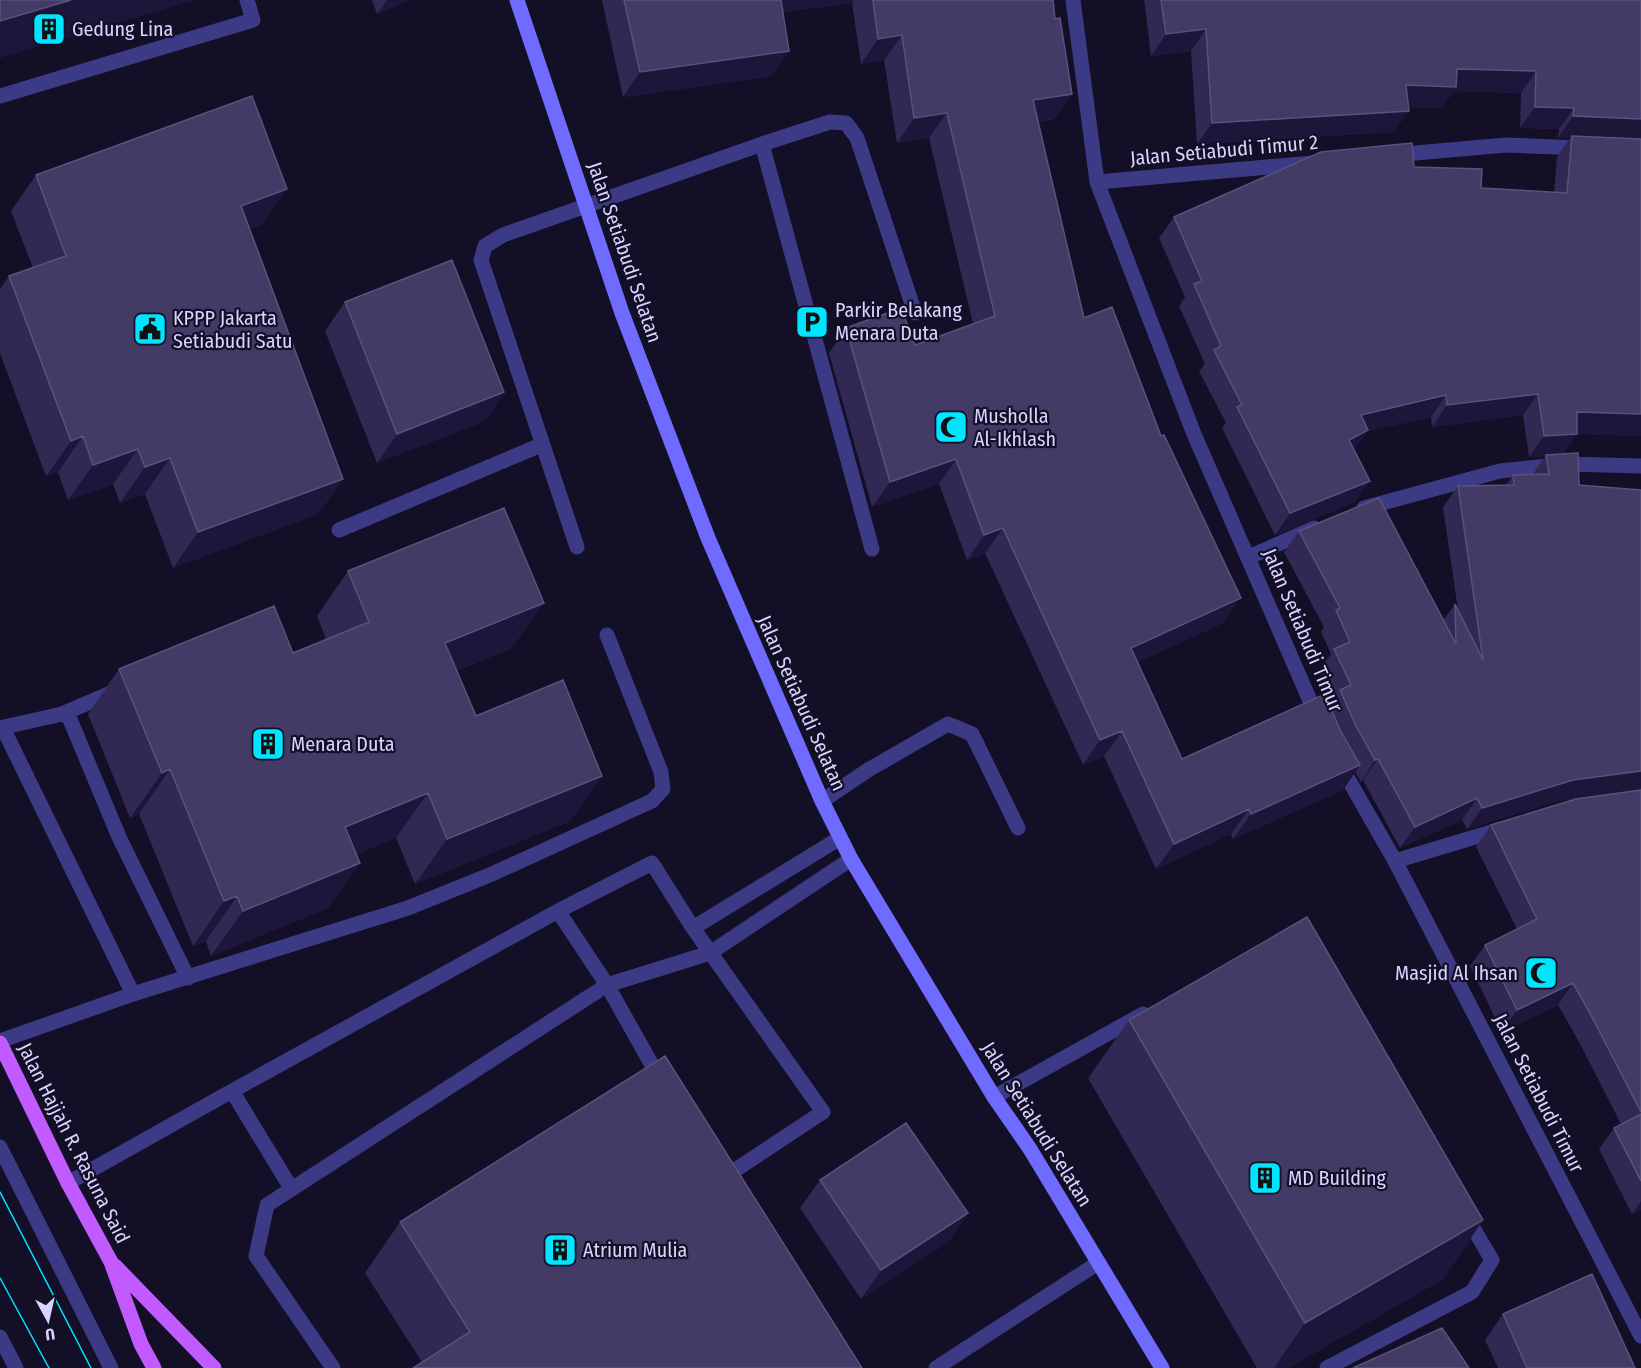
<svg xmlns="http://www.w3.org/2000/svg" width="1641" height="1368" font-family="'Fira Sans Condensed',sans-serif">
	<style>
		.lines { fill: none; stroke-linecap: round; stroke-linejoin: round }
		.lane { stroke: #3d3a85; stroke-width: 15 }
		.street { stroke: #3d3a85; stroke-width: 15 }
		.secondary { stroke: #6f6bff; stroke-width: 15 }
		.primary { stroke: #c25bff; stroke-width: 15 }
		.tram { stroke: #00e5ff; stroke-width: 1.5 }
		.wall { fill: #312854 }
		.shaded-wall { fill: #1d163a }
		.building { fill: #433a66; stroke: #5a527e; stroke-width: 1.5 }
		.labels { text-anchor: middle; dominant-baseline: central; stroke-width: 4.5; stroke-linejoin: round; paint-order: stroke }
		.poi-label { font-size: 20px; fill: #d9d4ff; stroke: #130f26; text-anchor: start }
		.street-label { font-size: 20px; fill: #d9d4ff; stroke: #130f26 }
	</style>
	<rect width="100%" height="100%" fill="#130f26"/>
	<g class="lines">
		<path class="lane" d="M 0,96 L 253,20 L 247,0
			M 762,144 L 830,122 L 846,123 L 857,138 L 915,313
			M 339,530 L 541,445
			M 577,547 L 481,260 L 485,246 L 503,235 L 762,144 L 872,549
			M 62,714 L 118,690
			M 0,728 L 62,714 L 69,717 L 119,837 L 188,978
			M 3,728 L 133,994 L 408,908 L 492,874 L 652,801 L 663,789 L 661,772 L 607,635
			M 822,801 L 868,770 L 948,724 L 972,734 L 1018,828
			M 558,911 L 607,985 L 661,1081
			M 693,928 L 840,838
			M 0,1041 L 133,994
			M 232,1091 L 558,911 L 652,863 L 693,928 L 823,1112 L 720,1180
			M 994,1097 L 1143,1014
			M 0,1147 L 111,1368
			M 68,1183 L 232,1091 L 291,1188
			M 0,1337 L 16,1368
			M 333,1368 L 256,1256 L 267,1205 L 607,985 L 710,953 L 851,859
			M 936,1368 L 1098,1263
			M 1327,1368 L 1472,1292 L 1492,1260 L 1466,1216"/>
		<path class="street" d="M 1073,0 L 1097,182 L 1194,434 L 1318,719
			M 1393,155 L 1506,145 L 1582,148
			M 1097,182 L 1313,163
			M 1364,508 L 1500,471 L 1568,464 L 1641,466
			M 1249,557 L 1314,528
			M 1339,763 L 1395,861 L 1641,1336
			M 1395,861 L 1505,828"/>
		<path class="secondary" d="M 517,0 L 622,313 L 708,538 L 822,801 L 851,859 L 994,1097 L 1030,1149 L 1162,1368"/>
		<path class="primary" d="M 0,1043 L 68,1183 L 111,1262 L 141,1344 L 154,1368
			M 115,1266 L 214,1368"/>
		<path class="tram" d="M 0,1192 L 91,1368
			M 0,1278 L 49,1368"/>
	</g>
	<path class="wall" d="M 372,0 L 410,0 L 377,14 Z
		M 602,0 L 1053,0 L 1055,19 L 1072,94 L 1054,119 L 1038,122 L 1084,318 L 1223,623 L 1138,662 L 1182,759 L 1329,705 L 1333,699 L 1319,670 L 1331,654 L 1321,632 L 1324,627 L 1284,552 L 1299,531 L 1443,620 L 1455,604 L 1458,610 L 1443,507 L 1458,486 L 1506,485 L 1513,475 L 1533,474 L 1545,456 L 1529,457 L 1523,415 L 1432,427 L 1431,417 L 1368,431 L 1354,450 L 1355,502 L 1275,535 L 1222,428 L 1226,423 L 1199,371 L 1205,364 L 1179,306 L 1185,297 L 1159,238 L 1174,217 L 1414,167 L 1481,188 L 1554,193 L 1557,157 L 1570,138 L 1558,138 L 1559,129 L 1520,128 L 1521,93 L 1454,91 L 1441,108 L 1408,107 L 1394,132 L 1197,144 L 1191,51 L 1151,56 L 1144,0 L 1641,0 L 1641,436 L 1577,434 L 1563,454 L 1579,485 L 1641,490 L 1641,1210 L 1632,1214 L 1599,1149 L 1614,1128 L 1621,1124 L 1578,1040 L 1558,1005 L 1502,1032 L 1470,966 L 1485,945 L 1517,929 L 1476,847 L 1491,825 L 1640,791 L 1558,801 L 1467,829 L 1462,820 L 1400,848 L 1363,780 L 1361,782 L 1355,772 L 1343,790 L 1233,839 L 1231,834 L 1156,869 L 1104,756 L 1083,765 L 985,553 L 967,560 L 939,484 L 872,507 L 829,353 L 846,328 L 915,345 L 973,324 L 929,138 L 897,143 L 884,60 L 861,64 L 852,3 L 783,12 L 772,76 L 623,97 Z
		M 36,175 L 262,224 L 250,229 L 343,479 L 318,514 L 173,568 L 145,494 L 120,503 L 113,484 L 68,500 L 58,472 L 46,476 L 0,353 L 0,289 L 9,276 L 33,268 L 11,211 Z
		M 345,302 L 504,392 L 485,421 L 377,463 L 325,331 Z
		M 348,571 L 512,648 L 456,671 L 476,716 L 602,776 L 570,821 L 415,884 L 396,838 L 356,854 L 328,908 L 211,956 L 206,941 L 193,946 L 139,814 L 130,818 L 88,714 L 119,669 L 293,653 L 326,639 L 317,616 Z
		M 1129,1020 L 1483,1220 L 1443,1279 L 1288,1368 L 1257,1368 L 1088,1078 Z
		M 820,1180 L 968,1213 L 948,1242 L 861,1299 L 800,1208 Z
		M 400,1222 L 862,1368 L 422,1362 L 365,1273 Z
		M 1503,1314 L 1635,1368 L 1498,1368 L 1485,1340 Z"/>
	<path class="shaded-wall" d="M 71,0 L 195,0 L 0,58 L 0,21 Z
		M 387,0 L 410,0 L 377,14 Z
		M 773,0 L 854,0 L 852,3 L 762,15 Z
		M 1206,29 L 1191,51 L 1151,56 L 1166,34 Z
		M 902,35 L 884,60 L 861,64 L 878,39 Z
		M 789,51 L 772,76 L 623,97 L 640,72 Z
		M 1457,69 L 1536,71 L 1521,93 L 1454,91 L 1441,108 L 1392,107 L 1406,85 Z
		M 1072,94 L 1054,119 L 1015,125 L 1033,100 Z
		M 1535,107 L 1574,108 L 1559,129 L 1520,128 Z
		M 1409,111 L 1394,132 L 1197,144 L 1212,123 Z
		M 947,113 L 929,138 L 897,143 L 914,118 Z
		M 1573,116 L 1641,119 L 1641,141 L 1572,136 L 1570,138 L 1558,138 Z
		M 287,189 L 262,224 L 216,242 L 241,206 Z
		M 504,392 L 485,421 L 377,463 L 397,434 Z
		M 1538,394 L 1523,415 L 1432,427 L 1447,405 Z
		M 1446,395 L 1431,417 L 1368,431 L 1353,452 L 1334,461 L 1361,415 Z
		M 1577,412 L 1641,414 L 1641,436 L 1577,434 L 1562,455 L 1529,457 L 1544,436 Z
		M 83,436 L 58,472 L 46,476 L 71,441 Z
		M 138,449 L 113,484 L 68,500 L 93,465 Z
		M 170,458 L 145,494 L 120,503 L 145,467 Z
		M 956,459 L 939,484 L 872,507 L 890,482 Z
		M 343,479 L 318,514 L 173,568 L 198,532 Z
		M 1370,481 L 1355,502 L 1275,535 L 1290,513 Z
		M 1003,528 L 985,553 L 967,560 L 984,535 Z
		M 1241,598 L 1223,623 L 1114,673 L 1131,648 Z
		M 544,603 L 512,648 L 413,688 L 445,643 Z
		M 1122,731 L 1104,756 L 1083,765 L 1100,740 Z
		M 1378,759 L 1363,780 L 1361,782 L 1375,760 Z
		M 1360,765 L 1343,790 L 1233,839 L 1251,814 Z
		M 170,769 L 139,814 L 130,818 L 162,773 Z
		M 1641,771 L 1641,788 L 1640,790 L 1558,801 L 1467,829 L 1482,808 L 1573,780 Z
		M 602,776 L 570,821 L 415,884 L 447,839 Z
		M 428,793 L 396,838 L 313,872 L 345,827 Z
		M 1477,798 L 1462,820 L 1400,848 L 1415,827 Z
		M 1249,809 L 1231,834 L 1156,869 L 1174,844 Z
		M 360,863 L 328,908 L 211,956 L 243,911 Z
		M 237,896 L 206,941 L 193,946 L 224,901 Z
		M 1573,983 L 1558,1005 L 1502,1032 L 1517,1010 Z
		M 1641,1201 L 1641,1210 L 1632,1214 Z
		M 968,1213 L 948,1242 L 861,1299 L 881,1270 Z
		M 1483,1220 L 1443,1279 L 1288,1368 L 1274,1368 L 1305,1323 Z"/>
	<path class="building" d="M 0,0 L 71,0 L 0,21 Z
		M 624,0 L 781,0 L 789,51 L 640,72 Z
		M 873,0 L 1053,0 L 1055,19 L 1060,18 L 1072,94 L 1033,100 L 1084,318 L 1112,307 L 1161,436 L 1164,435 L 1241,598 L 1131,648 L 1182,759 L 1325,694 L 1340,730 L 1360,765 L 1251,814 L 1249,809 L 1174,844 L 1122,731 L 1100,740 L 1003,528 L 984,535 L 956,459 L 890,482 L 846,328 L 901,308 L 915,345 L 995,316 L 947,113 L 914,118 L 902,35 L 878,39 Z
		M 1161,0 L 1641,0 L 1641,119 L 1573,116 L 1574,108 L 1535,107 L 1536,71 L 1457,69 L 1456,87 L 1406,85 L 1409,111 L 1212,123 L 1206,29 L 1166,34 Z
		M 252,96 L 287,189 L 241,206 L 343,479 L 198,532 L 170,458 L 145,467 L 138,449 L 93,465 L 83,436 L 71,441 L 9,276 L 66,256 L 36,175 Z
		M 1572,136 L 1641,139 L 1641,414 L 1577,412 L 1577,434 L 1544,436 L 1538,394 L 1447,405 L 1446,395 L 1361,415 L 1368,430 L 1349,440 L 1370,481 L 1290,513 L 1237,407 L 1242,405 L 1214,350 L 1221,346 L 1194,284 L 1202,281 L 1174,217 L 1321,152 L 1412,143 L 1414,167 L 1482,169 L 1481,188 L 1567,193 Z
		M 452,260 L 504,392 L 397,434 L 345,302 Z
		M 1578,453 L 1579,485 L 1641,490 L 1641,771 L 1573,780 L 1482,808 L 1477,798 L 1415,827 L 1378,759 L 1375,760 L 1355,724 L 1340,690 L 1351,685 L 1334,649 L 1350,642 L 1336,610 L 1340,608 L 1299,531 L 1379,498 L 1456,644 L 1455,604 L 1483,660 L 1458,486 L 1514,485 L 1513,475 L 1549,474 L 1546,455 Z
		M 504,508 L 544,603 L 445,643 L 476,716 L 563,680 L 602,776 L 447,839 L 428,793 L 345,827 L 360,863 L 243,911 L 237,896 L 224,901 L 170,769 L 162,773 L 119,669 L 274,606 L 293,653 L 369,622 L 348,571 Z
		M 1641,790 L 1641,1112 L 1593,1019 L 1573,983 L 1517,1010 L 1485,945 L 1537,919 L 1491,825 L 1576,799 Z
		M 1307,917 L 1483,1220 L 1305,1323 L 1129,1020 Z
		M 665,1056 L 862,1368 L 413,1368 L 470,1332 L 400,1222 Z
		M 1641,1114 L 1641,1181 L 1614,1128 Z
		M 906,1123 L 968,1213 L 881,1270 L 820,1180 Z
		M 1592,1274 L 1635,1368 L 1527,1368 L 1503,1314 Z
		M 1442,1328 L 1469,1368 L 1353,1368 Z"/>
	<defs>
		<symbol id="building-square" viewBox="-11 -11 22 22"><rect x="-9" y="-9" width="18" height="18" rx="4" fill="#00e5ff" stroke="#130f26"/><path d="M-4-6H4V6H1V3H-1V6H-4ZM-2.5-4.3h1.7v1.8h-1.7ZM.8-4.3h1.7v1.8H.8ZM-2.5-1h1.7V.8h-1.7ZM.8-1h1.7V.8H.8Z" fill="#111"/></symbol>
		<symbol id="parking-square" viewBox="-11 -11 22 22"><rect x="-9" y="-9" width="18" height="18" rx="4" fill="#00e5ff" stroke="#130f26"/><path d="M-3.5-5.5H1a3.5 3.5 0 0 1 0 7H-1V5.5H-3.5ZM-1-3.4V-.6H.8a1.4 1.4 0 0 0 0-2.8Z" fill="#111"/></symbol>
		<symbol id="civic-square" viewBox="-11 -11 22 22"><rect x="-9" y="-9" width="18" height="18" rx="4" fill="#00e5ff" stroke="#130f26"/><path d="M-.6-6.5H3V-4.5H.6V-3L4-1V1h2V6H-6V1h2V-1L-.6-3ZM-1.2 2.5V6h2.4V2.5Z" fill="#111"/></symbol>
		<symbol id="mosque-square" viewBox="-11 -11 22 22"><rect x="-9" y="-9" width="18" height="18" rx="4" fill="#00e5ff" stroke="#130f26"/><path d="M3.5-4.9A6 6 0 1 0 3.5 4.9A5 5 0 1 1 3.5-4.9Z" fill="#111"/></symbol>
	</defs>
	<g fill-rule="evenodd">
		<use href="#building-square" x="30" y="10" width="38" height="38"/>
		<use href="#parking-square" x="793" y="303" width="38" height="38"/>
		<use href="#civic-square" x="131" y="310" width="38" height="38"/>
		<use href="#mosque-square" x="932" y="408" width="38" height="38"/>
		<use href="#building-square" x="249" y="725" width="38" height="38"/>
		<use href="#mosque-square" x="1522" y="954" width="38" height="38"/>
		<use href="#building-square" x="1246" y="1159" width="38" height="38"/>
		<use href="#building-square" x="541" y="1231" width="38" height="38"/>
	</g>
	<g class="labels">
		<g class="poi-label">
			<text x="72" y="29">Gedung Lina</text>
			<text x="835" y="310">Parkir Belakang<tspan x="835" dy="23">Menara Duta</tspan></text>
			<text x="173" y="318">KPPP Jakarta<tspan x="173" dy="23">Setiabudi Satu</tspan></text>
			<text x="974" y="416">Musholla<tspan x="974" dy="23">Al-Ikhlash</tspan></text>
			<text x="291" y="744">Menara Duta</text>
			<text x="1518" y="973" text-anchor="end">Masjid Al Ihsan</text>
			<text x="1288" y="1178">MD Building</text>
			<text x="583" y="1250">Atrium Mulia</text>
		</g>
		<g class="street-label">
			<text transform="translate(1224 150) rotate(-5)">Jalan Setiabudi Timur 2</text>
			<text transform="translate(625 252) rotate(71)">Jalan Setiabudi Selatan</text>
			<text transform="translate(1303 630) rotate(67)">Jalan Setiabudi Timur</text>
			<text transform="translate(802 703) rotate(66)">Jalan Setiabudi Selatan</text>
			<text transform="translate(1539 1093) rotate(63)">Jalan Setiabudi Timur</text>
			<text transform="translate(1037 1124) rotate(58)">Jalan Setiabudi Selatan</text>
			<text transform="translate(74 1143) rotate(63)">Jalan Hajjah R. Rasuna Said</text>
		</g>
	</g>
	<g transform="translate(48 1320) rotate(172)" stroke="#130f26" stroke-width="4.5" paint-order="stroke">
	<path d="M0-4.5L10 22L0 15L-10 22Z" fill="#d9d4ff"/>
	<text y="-9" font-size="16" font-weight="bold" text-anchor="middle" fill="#d9d4ff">U</text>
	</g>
</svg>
